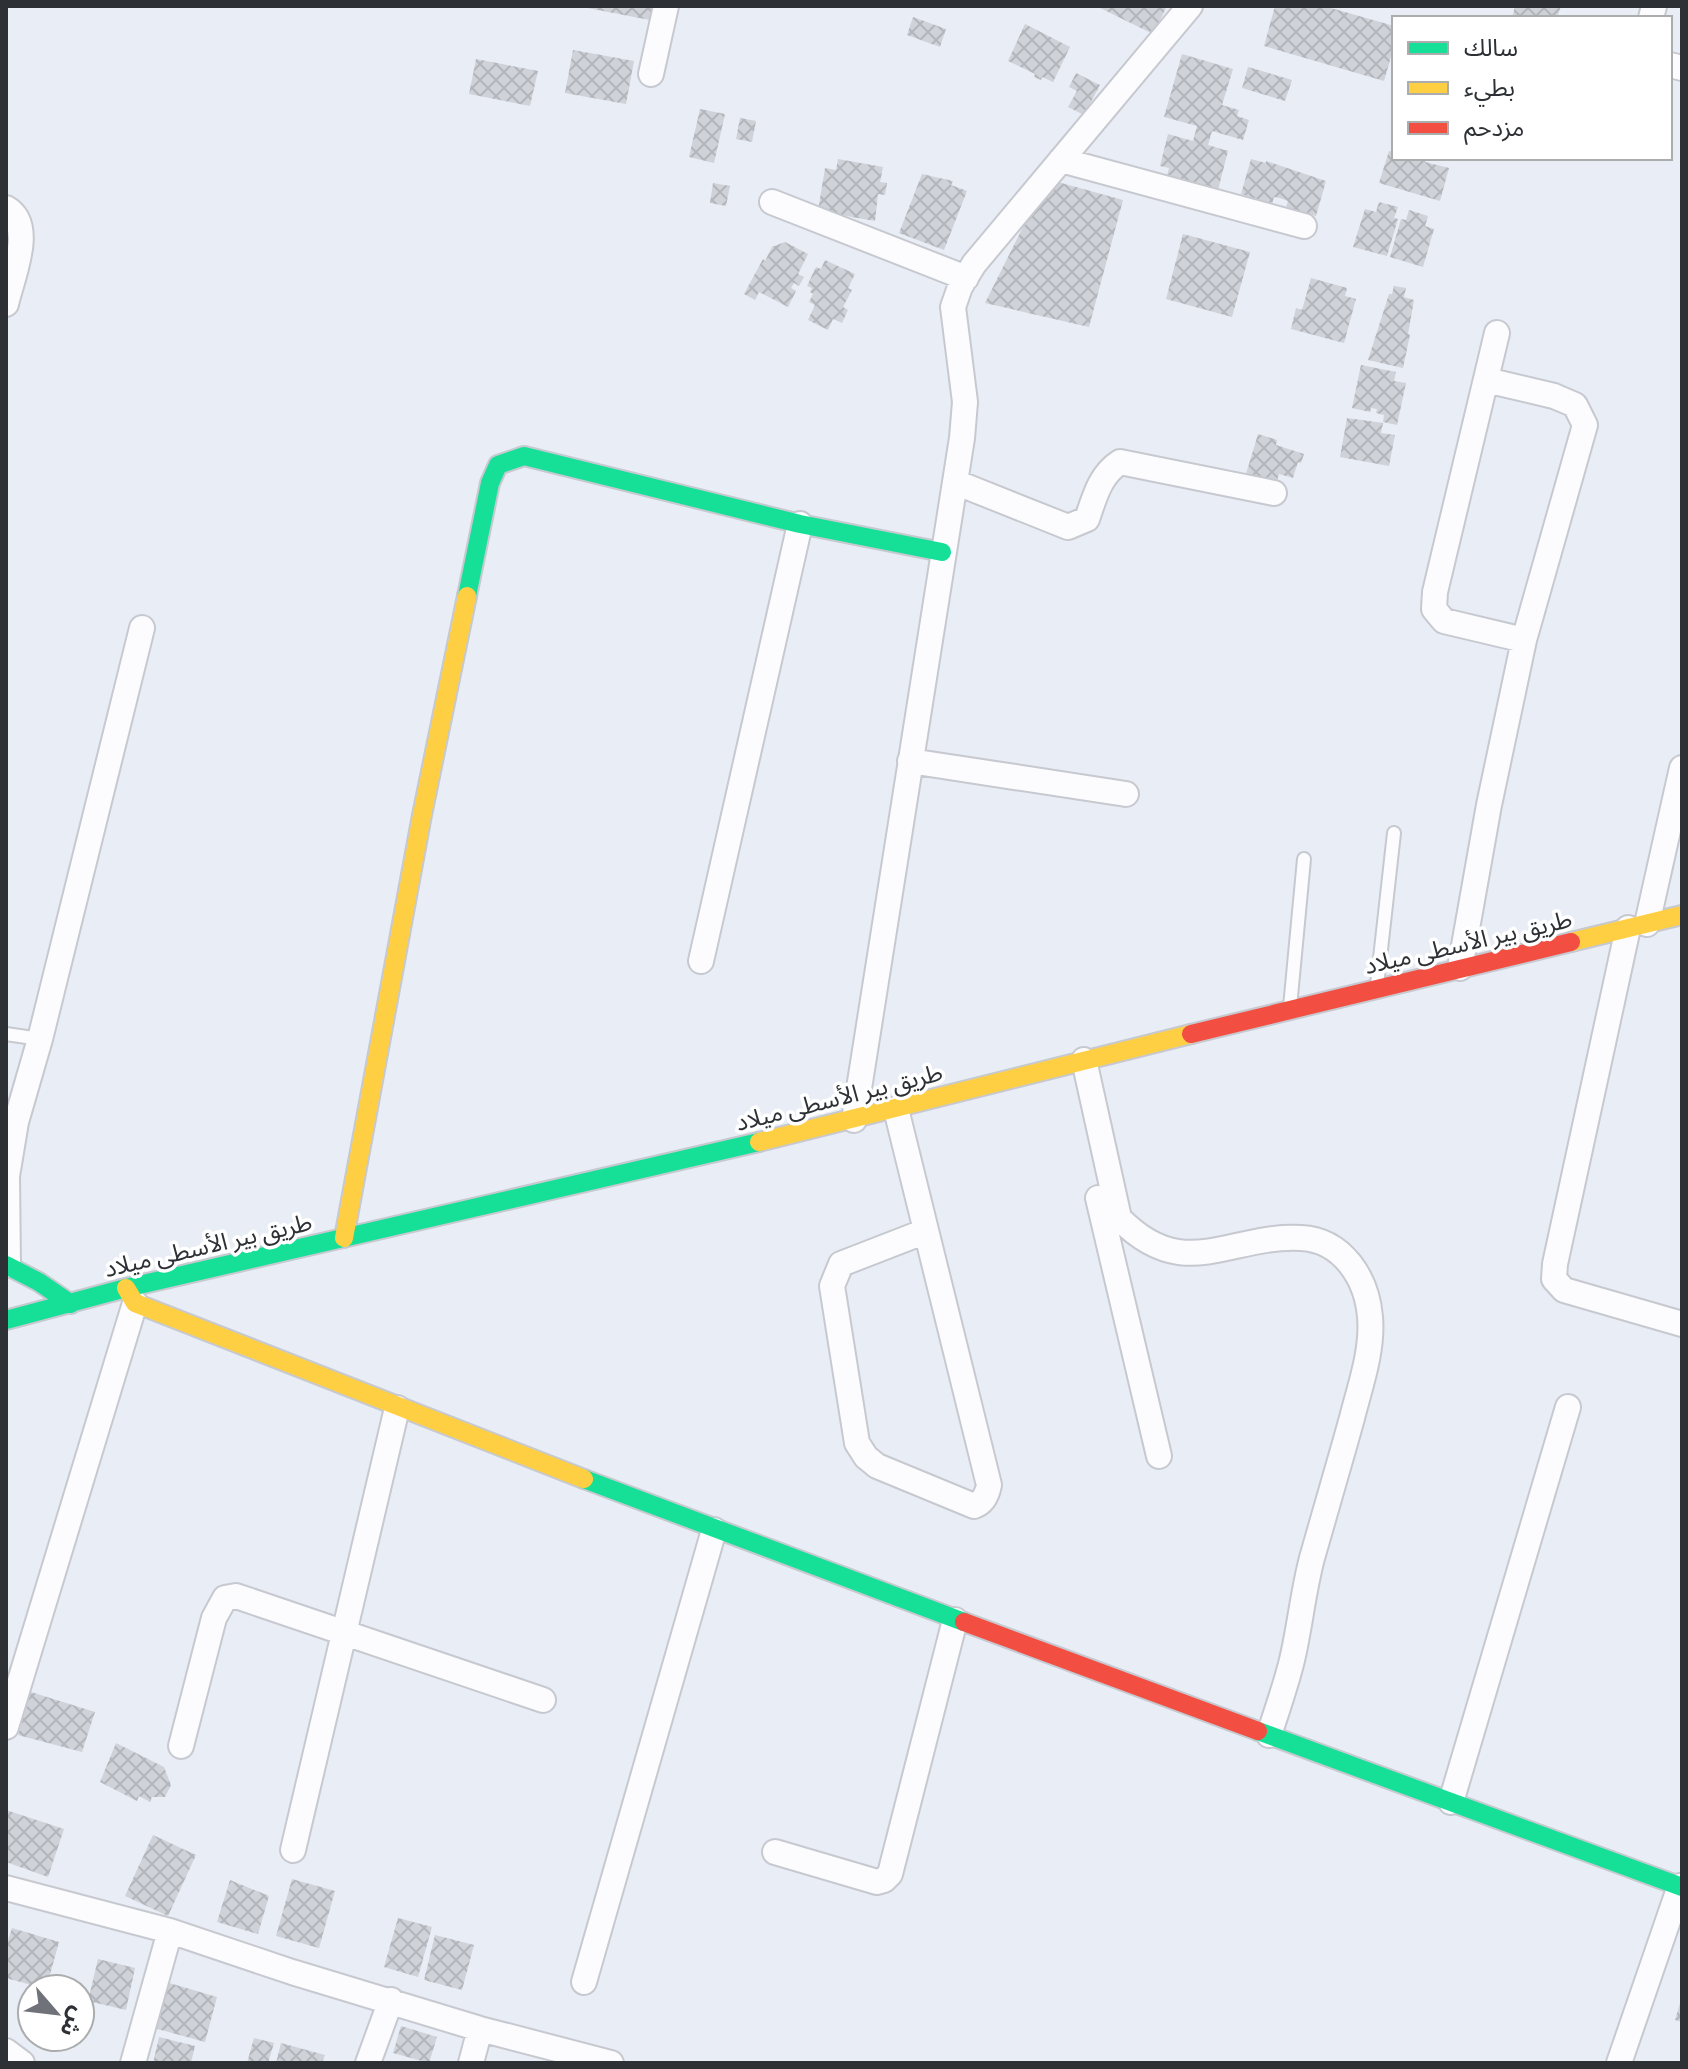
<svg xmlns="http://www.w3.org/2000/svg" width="1688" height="2069" font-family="'PT Sans Narrow','Noto Sans Arabic',sans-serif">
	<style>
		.building { fill: url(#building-cross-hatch) }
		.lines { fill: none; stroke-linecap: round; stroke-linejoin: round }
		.lane-casing { stroke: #c7c9d0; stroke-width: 16 }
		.street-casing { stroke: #c7c9d0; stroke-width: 28 }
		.fast-casing { stroke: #c7c9d0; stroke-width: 22 }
		.slow-casing { stroke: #c7c9d0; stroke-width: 22 }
		.jam-casing { stroke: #c7c9d0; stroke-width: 22 }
		.lane { stroke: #fcfcfe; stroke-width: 12 }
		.street { stroke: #fcfcfe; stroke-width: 24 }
		.fast { stroke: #16e098; stroke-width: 18 }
		.slow { stroke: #ffcf43; stroke-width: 18 }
		.jam { stroke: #f24e42; stroke-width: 18 }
		.labels { text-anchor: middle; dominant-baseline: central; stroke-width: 7; stroke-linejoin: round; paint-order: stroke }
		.street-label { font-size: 24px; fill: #2d3035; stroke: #fff }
	</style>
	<defs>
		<pattern id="building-cross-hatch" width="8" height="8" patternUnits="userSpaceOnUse" patternTransform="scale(2)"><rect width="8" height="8" fill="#cfd2d8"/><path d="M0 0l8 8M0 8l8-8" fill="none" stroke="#b2b5ba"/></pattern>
	</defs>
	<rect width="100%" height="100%" fill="#e9edf5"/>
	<path class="building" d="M 577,6 L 657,6 L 655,21 Z
		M 1096,6 L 1167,6 L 1153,34 Z
		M 1275,6 L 1324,6 L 1394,26 L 1394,46 L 1384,81 L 1264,46 Z
		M 1515,6 L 1561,6 L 1557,18 L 1512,18 Z
		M 913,17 L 946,29 L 940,47 L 907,35 Z
		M 1025,24 L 1070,47 L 1053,82 L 1042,77 L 1041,80 L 1034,77 L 1035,74 L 1008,61 Z
		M 573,50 L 634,61 L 626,104 L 565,93 Z
		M 1182,54 L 1233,69 L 1222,105 L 1239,110 L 1237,116 L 1249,120 L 1243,140 L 1212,131 L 1208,145 L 1228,151 L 1218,190 L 1206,186 L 1205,191 L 1166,180 L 1169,168 L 1160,166 L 1168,134 L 1193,141 L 1197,126 L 1164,117 Z
		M 476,59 L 538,71 L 530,106 L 469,94 Z
		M 1248,67 L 1292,80 L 1285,101 L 1242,88 Z
		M 1076,73 L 1100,85 L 1084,115 L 1068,107 L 1077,91 L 1069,87 Z
		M 700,109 L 725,114 L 714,163 L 689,157 Z
		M 740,118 L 756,121 L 752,142 L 736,139 Z
		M 1389,151 L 1394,152 L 1394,158 L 1426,158 L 1425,162 L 1449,168 L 1440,201 L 1379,183 Z
		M 838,159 L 883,167 L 880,182 L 887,183 L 885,195 L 878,194 L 875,221 L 818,211 L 825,168 L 836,170 Z
		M 1251,159 L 1266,163 L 1266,161 L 1326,181 L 1316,216 L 1286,207 L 1288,201 L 1280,198 L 1274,197 L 1272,204 L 1241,194 Z
		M 922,174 L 953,181 L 951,185 L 967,191 L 944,250 L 899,233 Z
		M 1047,179 L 1123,200 L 1089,327 L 985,303 Z
		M 713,183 L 730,186 L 726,206 L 710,203 Z
		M 1379,202 L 1398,207 L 1394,218 L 1398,219 L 1387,256 L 1353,247 L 1365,209 L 1376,212 Z
		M 1409,210 L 1428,216 L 1425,226 L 1434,229 L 1423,267 L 1390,257 L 1401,219 L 1406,220 Z
		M 1183,234 L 1250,252 L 1232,317 L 1166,299 Z
		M 785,242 L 808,254 L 798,274 L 804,277 L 799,286 L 794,283 L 791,288 L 796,291 L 788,307 L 759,292 L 755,300 L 744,294 L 763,259 L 765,261 L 772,247 Z
		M 825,260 L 855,274 L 848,288 L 852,290 L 843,307 L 848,310 L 842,323 L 833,319 L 828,330 L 808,320 L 815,305 L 809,302 L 813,294 L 810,292 L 812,288 L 807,286 L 816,267 L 821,269 Z
		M 1311,278 L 1347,288 L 1345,296 L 1356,299 L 1344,343 L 1291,329 L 1296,308 L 1302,310 Z
		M 1394,286 L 1406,288 L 1404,297 L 1414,300 L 1408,334 L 1410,335 L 1403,368 L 1368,360 L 1389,294 L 1392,294 Z
		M 1361,365 L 1396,372 L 1394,381 L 1406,383 L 1397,425 L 1383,422 L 1384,415 L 1376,413 L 1377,409 L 1371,408 L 1370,412 L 1352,408 Z
		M 1347,418 L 1383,423 L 1381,433 L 1395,435 L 1389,466 L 1340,457 Z
		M 1258,434 L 1277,440 L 1276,445 L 1304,454 L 1301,463 L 1298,462 L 1293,478 L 1279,474 L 1276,484 L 1246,474 Z
		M 31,1692 L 95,1712 L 82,1752 L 18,1735 Z
		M 116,1743 L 164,1767 L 171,1785 L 165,1797 L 152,1797 L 150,1802 L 139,1796 L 137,1801 L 100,1782 Z
		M 6,1810 L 64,1829 L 48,1877 L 6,1862 Z
		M 153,1835 L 196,1855 L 168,1916 L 125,1896 Z
		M 292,1879 L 335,1891 L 319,1948 L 276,1936 Z
		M 230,1880 L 269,1896 L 258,1934 L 217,1922 Z
		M 398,1918 L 432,1927 L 418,1977 L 384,1967 Z
		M 12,1928 L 59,1942 L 46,1989 L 6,1978 L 6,1947 Z
		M 435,1935 L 474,1945 L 462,1990 L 424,1980 Z
		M 98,1959 L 135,1968 L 126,2010 L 88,2001 Z
		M 166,1982 L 217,1997 L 205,2042 L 154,2028 Z
		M 1681,2000 L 1682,2000 L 1682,2022 L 1675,2020 Z
		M 401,2026 L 437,2037 L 429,2063 L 393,2053 Z
		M 159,2037 L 195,2046 L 191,2063 L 153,2063 Z
		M 254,2038 L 274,2043 L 268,2063 L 247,2063 Z
		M 281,2043 L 325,2055 L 322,2063 L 276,2063 Z"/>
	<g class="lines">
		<defs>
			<path id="lane" d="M 1377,985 L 1394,833
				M 1290,1007 L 1304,859
				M 6,1034 L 40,1039"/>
			<path id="street" d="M 1651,18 L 1654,6
				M 1670,65 L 1682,68
				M 651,74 L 666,6
				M 1061,160 L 1304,226
				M 772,202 L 966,278
				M 6,208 C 36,225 12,277 6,304
				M 1497,333 L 1435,592 L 1434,609 L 1444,621 L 1524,640
				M 955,482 L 1068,527 L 1087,519 C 1095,496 1100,475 1120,462 L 1274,493
				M 910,761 L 1126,794
				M 1647,924 L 1682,768
				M 1628,928 L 1555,1264 L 1554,1279 L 1564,1290 L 1682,1324
				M 701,961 L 800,524
				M 1460,968 L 1489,805 L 1524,640 L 1585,425 L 1575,405 L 1554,396 L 1486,380
				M 1084,1060 L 1119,1218 C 1184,1285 1229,1234 1301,1238 C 1343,1240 1367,1279 1370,1317 C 1373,1351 1360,1386 1352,1418 C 1339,1465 1325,1512 1312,1558 C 1303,1592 1300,1626 1292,1660 C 1286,1685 1277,1710 1269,1735
				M 896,1109 L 989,1485 C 987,1495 983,1503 974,1506 L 877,1466 L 866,1457 L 857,1443 L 832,1286 L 841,1264 L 926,1231
				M 854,1120 L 962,438 L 965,402 L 953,307 L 960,287 L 974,264 L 1190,6
				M 1098,1198 L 1159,1456
				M 8,1265 L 7,1176 L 16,1122 L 40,1039 L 142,628
				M 6,1727 L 135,1303
				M 181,1746 L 214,1618 L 225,1598 L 236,1596 L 543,1700
				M 1451,1802 L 1568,1407
				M 293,1850 L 397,1408
				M 775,1852 L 877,1882 L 884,1880 L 890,1874 L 955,1620
				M 6,1888 L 170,1931 L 292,1972 L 480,2029 L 611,2063
				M 584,1982 L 714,1530
				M 6,2051 L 22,2063
				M 133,2063 L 170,1931
				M 368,2063 L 391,2000
				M 471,2063 L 480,2029
				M 1619,2063 L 1680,1886"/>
			<path id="fast" d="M 467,596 L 490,483 L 498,465 L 524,456 L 800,524 L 942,552
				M 6,1265 L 39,1282 L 71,1304
				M 6,1320 L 126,1288 L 759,1142
				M 584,1479 L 964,1622
				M 1258,1731 L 1682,1887"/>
			<path id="slow" d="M 1571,942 L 1682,915
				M 759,1142 L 1191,1034
				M 344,1238 L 422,815 L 467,596
				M 126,1288 L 135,1303 L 584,1479"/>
			<path id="jam" d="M 1191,1034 L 1571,942
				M 964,1622 L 1258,1731"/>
		</defs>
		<use href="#lane" class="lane-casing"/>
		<use href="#street" class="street-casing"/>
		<use href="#fast" class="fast-casing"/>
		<use href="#slow" class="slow-casing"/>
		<use href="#jam" class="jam-casing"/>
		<use href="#lane" class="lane"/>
		<use href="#street" class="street"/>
		<use href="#fast" class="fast"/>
		<use href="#slow" class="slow"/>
		<use href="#jam" class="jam"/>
	</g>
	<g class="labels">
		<g class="street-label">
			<text transform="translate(1468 942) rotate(-13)">طريق بير الأسطى ميلاد</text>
			<text transform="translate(839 1097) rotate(-14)">طريق بير الأسطى ميلاد</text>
			<text transform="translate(208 1245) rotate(-13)">طريق بير الأسطى ميلاد</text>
		</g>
	</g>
	<rect width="1688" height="2069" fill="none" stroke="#2d3035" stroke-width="16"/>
	<rect x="1392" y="16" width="280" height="144" fill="#ffffff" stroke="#abacae" stroke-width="2"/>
	<rect x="1408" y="42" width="40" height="12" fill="#16e098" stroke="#abacae" stroke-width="2"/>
	<text x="1464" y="56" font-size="24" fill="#2d3035">سالك</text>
	<rect x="1408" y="82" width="40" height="12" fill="#ffcf43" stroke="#abacae" stroke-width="2"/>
	<text x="1464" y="96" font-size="24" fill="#2d3035">بطيء</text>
	<rect x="1408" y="122" width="40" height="12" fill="#f24e42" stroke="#abacae" stroke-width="2"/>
	<text x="1464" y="136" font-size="24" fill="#2d3035">مزدحم</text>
	<g transform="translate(56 2013) rotate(118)"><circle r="38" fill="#ffffff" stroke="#abacae" stroke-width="2"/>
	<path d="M0-6L14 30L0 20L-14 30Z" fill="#6f7278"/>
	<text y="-12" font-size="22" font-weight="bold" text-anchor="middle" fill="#2d3035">ش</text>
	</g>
</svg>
